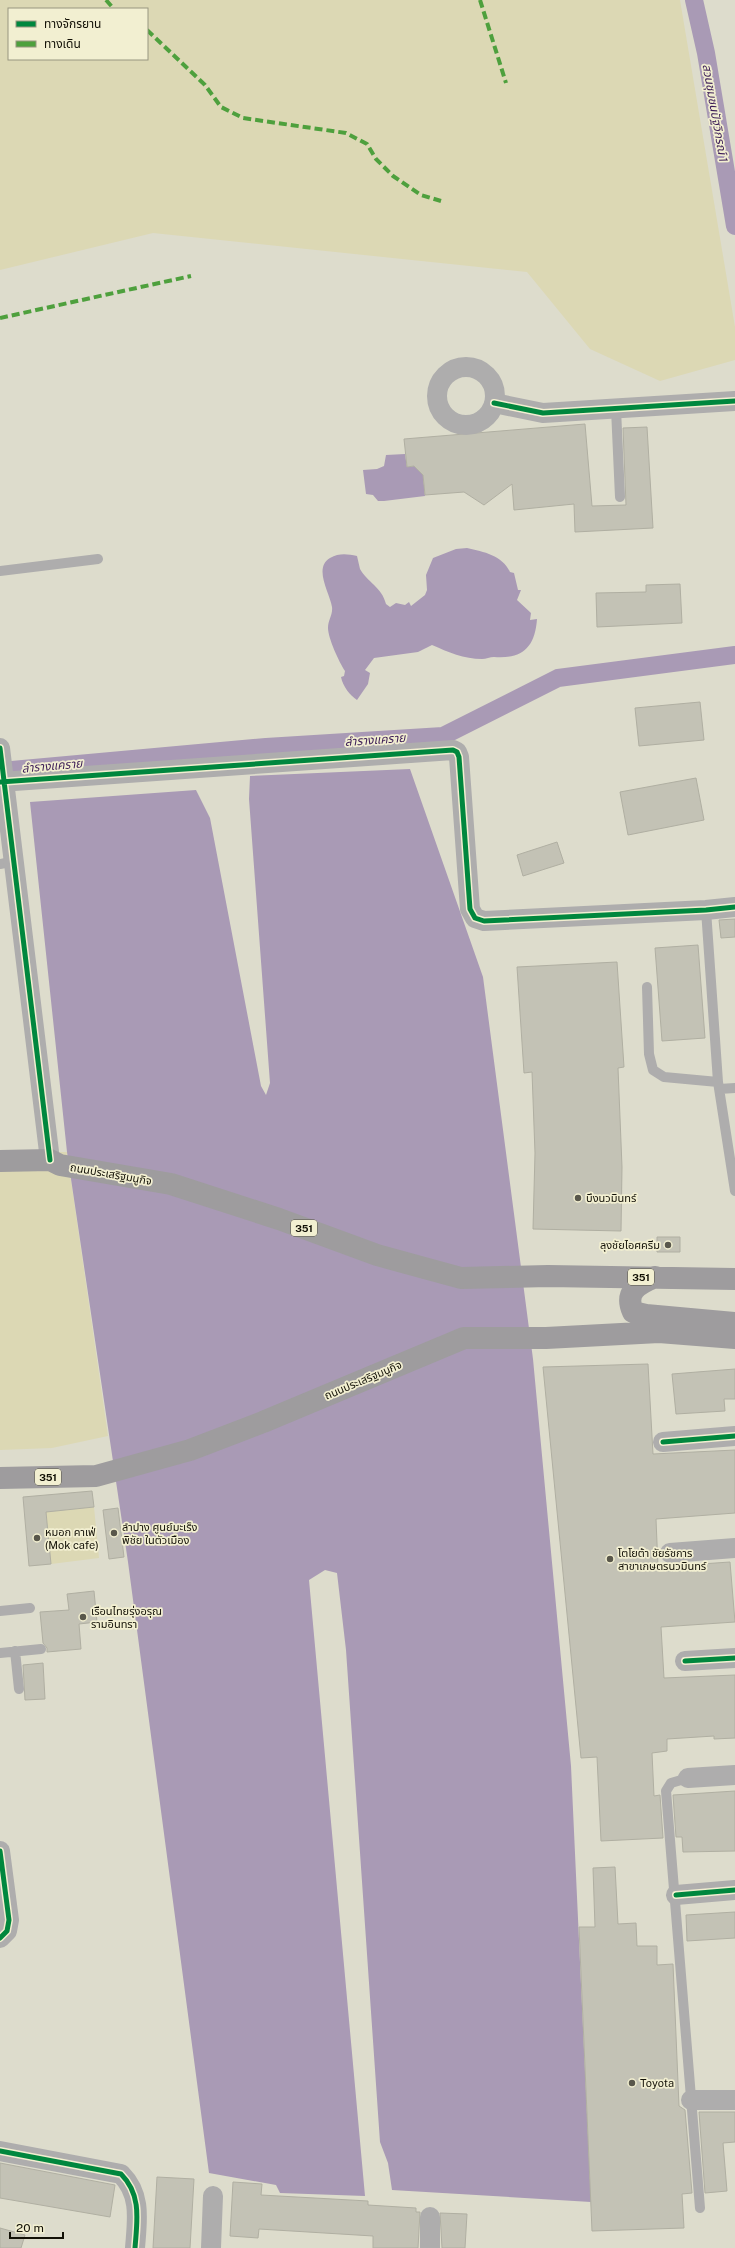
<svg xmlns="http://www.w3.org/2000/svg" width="735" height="2248" font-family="'Public Sans','Noto Sans Thai',sans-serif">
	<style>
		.green { fill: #dcd8b4; fill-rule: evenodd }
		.water { fill: #a99ab5 }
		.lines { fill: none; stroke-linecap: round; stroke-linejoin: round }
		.canal { stroke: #a99ab5; stroke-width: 18 }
		.building { fill: #c3c2b5; stroke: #b0afa2 }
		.lane { stroke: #aeadad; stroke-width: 10 }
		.street { stroke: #aeadad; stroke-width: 20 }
		.primary { stroke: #9e9c9e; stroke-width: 22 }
		.quiet { stroke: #4ea03d; stroke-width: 4; stroke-dasharray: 8 4; stroke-linecap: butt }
		.cycleway-casing { stroke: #f2efd1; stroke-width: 8 }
		.cycleway { stroke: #00873e; stroke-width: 5 }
		.poi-dot { fill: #59574b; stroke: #f2efd1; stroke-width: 1.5 }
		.labels { text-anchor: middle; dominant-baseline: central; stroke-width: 3.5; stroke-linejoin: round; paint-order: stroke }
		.shield { fill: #f2efd1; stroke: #555343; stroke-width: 1 }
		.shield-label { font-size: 10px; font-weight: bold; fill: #121006 }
		.street-label { font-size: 11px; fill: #121006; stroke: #f2efd1 }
		.poi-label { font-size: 11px; fill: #121006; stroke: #f2efd1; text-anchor: start }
		.water-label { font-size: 12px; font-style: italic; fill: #3b1c56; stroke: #f2efd1 }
	</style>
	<rect width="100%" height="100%" fill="#dddccc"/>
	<path class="green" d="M 0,0 L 680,0 L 735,327 L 735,360 L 660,381 L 590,349 L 527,272 L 153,233 L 0,270 ZM 9,9 L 147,9 L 147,59 L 9,59 Z
		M 0,1152 L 67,1152 L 108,1436 L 52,1448 L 0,1450 Z
		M 94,1507 L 99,1558 L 51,1564 L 46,1512 Z"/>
	<path class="water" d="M 405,454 L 407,467 L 414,466 L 423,475 L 425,496 L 384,501 L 378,501 L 373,495 L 366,494 L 363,470 L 377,469 L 384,466 L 386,455 Z
		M 467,548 C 484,552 502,555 510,572 L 514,573 L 518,590 L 521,590 L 517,600 L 531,613 L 530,620 L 537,619 C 535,648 522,659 494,657 C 490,657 486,659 482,659 C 464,659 448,652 432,645 L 418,652 L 374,658 L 365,670 L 370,673 L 368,684 L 357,700 C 350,695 343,687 341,677 L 344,676 L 345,671 C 339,662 328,638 328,628 C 328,620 333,615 332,607 C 330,593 313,568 330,558 C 339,553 347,554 357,556 C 358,560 359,565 360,569 C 367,582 382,587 386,604 L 390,607 L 396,603 L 405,605 L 409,602 L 411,606 L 425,595 L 427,590 L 426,575 L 433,558 L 456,549 Z
		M 410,769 L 483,977 L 533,1359 L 571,1766 L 591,2202 L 392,2190 L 388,2163 L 380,2142 L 346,1650 L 337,1573 L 325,1570 L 309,1580 L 365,2196 L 280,2193 L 276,2185 L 209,2173 L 128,1562 L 67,1152 L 30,802 L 196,790 L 210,818 L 261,1086 L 266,1095 L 270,1083 L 249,799 L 250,776 Z"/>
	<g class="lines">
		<path class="canal" d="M 694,0 L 706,53 L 735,226
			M 0,771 L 266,747 L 443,736 L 558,678 L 735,655"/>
	</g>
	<path class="building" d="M 585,424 L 592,506 L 626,505 L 623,428 L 647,427 L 653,528 L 575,532 L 574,504 L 514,510 L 512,484 L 484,505 L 464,492 L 425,495 L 423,475 L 414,466 L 407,467 L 404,439 Z
		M 680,584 L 682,623 L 597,627 L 596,593 L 646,592 L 646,585 Z
		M 700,702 L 704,740 L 639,746 L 635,708 Z
		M 696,778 L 704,820 L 628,835 L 620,792 Z
		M 557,842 L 564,863 L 523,876 L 517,855 Z
		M 735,919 L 735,937 L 721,938 L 719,920 Z
		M 698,945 L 705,1038 L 662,1041 L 655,948 Z
		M 617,962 L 624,1067 L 618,1068 L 622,1167 L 621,1231 L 533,1229 L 535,1153 L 532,1072 L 524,1073 L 517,967 Z
		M 657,1237 L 680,1237 L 680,1252 L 657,1252 Z
		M 648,1364 L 653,1454 L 735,1450 L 735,1513 L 656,1519 L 658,1567 L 730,1562 L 735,1622 L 661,1627 L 664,1678 L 735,1675 L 735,1738 L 714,1739 L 714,1736 L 667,1739 L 667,1751 L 652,1753 L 654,1796 L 660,1795 L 663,1838 L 601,1841 L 597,1757 L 581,1758 L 543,1367 Z
		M 735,1369 L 735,1399 L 724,1399 L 725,1411 L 676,1414 L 672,1374 Z
		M 92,1491 L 94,1507 L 46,1512 L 51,1564 L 29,1566 L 23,1497 Z
		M 118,1508 L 124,1557 L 109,1559 L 103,1510 Z
		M 94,1591 L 97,1622 L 79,1624 L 81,1649 L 47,1652 L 47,1648 L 43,1643 L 40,1612 L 69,1610 L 67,1594 Z
		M 43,1663 L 45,1699 L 25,1700 L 23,1665 Z
		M 735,1791 L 735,1851 L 683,1852 L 682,1837 L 676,1837 L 673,1795 Z
		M 615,1867 L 618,1924 L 636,1923 L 637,1946 L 657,1946 L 657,1965 L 673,1964 L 679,2106 L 685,2110 L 692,2193 L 682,2194 L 684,2228 L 592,2231 L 579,1927 L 595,1927 L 593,1868 Z
		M 735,1912 L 735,1938 L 687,1941 L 686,1915 Z
		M 699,2112 L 735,2112 L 735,2142 L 723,2143 L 727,2191 L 705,2193 Z
		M 0,2163 L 115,2185 L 110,2217 L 0,2198 Z
		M 157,2177 L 194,2179 L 190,2248 L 153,2248 Z
		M 233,2182 L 262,2184 L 261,2195 L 368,2201 L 368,2205 L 416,2208 L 416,2212 L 420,2212 L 418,2248 L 373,2248 L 373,2236 L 259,2229 L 258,2238 L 230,2236 Z
		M 440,2213 L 467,2214 L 465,2248 L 442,2248 Z
		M 0,2228 L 25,2235 L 21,2248 L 0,2248 Z"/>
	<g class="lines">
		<path class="lane" d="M 616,409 L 620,497
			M 0,571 L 98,559
			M 0,864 L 15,861
			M 706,910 L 718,1082 L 735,1191
			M 647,987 L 649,1054 L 653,1070 L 664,1077 L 718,1082
			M 719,1089 L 735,1088
			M 0,1611 L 30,1608
			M 15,1651 L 19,1689
			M 0,1653 L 41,1649
			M 688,1778 L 671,1783 L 666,1791 L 700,2208"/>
		<path class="street" d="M437 396a29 29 0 1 1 58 0a29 29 0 1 1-58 0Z
			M 494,403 L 543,413 L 735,401
			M 0,748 L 50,1160
			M 0,782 L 453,750 L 457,752 L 459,757 L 470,909 L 475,918 L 484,921 L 706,910 L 735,907
			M 663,1442 L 735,1436
			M 670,1553 L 735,1548
			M 685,1661 L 735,1658
			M 688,1778 L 735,1775
			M 0,1851 L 9,1920 L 7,1931 L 0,1938
			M 676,1895 L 735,1890
			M 691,2100 L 735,2100
			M 0,2151 L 121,2174 C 142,2195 137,2221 135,2248
			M 211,2248 L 213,2196
			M 430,2248 L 430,2217"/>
		<path class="primary" d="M 0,1161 L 50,1160 L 60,1165 L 171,1184 L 279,1219 L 377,1255 L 461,1278 L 548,1276 L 735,1279
			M 655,1277 C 638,1284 624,1292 633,1312 L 646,1315 L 735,1323
			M 0,1478 L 96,1476 L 190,1450 L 263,1422 L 464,1338 L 546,1338 L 659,1332 L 735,1338"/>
		<path class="quiet" d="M 106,0 L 114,9
			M 480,0 L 506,83
			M 147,30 L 205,85 L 221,107 L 243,118 L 346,133 L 367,144 L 376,159 L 393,176 L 421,195 L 441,201
			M 0,318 L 191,276"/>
		<defs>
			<path id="cycleway" d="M 494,403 L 543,413 L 735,401
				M 0,748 L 50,1160
				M 0,782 L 453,750 L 457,752 L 459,757 L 470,909 L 475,918 L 484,921 L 706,910 L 735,907
				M 663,1442 L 735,1436
				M 685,1661 L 735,1658
				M 0,1851 L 9,1920 L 7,1931 L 0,1938
				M 676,1895 L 735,1890
				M 0,2151 L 121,2174 C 142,2195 137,2221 135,2248"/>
		</defs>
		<use href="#cycleway" class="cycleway-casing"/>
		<use href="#cycleway" class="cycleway"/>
	</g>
	<g class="poi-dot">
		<circle cx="578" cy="1198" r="4"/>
		<circle cx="668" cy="1245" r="4"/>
		<circle cx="114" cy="1533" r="4"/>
		<circle cx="37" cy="1538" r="4"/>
		<circle cx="610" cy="1559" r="4"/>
		<circle cx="83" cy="1617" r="4"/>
		<circle cx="632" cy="2083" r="4"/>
	</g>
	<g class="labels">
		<g class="shield">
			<rect x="291" y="1220" width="26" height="16" rx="3"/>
			<rect x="628" y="1269" width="26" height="16" rx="3"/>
			<rect x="35" y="1469" width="26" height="16" rx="3"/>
		</g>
		<g class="shield-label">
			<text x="304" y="1228">351</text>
			<text x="641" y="1277">351</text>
			<text x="48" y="1477">351</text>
		</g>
		<g class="street-label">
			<text transform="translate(111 1174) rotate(10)">ถนนประเสริฐมนูกิจ</text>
			<text transform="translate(363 1380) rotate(-23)">ถนนประเสริฐมนูกิจ</text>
		</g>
		<g class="poi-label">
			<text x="586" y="1198">บึงนวมินทร์</text>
			<text x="660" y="1245" text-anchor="end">ลุงชัยไอศครีม</text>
			<text x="122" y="1527">ลำปาง ศูนย์มะเร็ง<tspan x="122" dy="13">พิชัย ในตัวเมือง</tspan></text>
			<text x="45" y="1532">หมอก คาเฟ่<tspan x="45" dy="13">(Mok cafe)</tspan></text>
			<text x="618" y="1553">โตโยต้า ชัยรัชการ<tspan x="618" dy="13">สาขาเกษตรนวมินทร์</tspan></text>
			<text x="91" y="1611">เรือนไทยรุ่งอรุณ<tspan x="91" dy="13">รามอินทรา</tspan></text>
			<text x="640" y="2083">Toyota</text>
		</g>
		<g class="water-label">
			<text transform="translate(715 113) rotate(80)">สวนชุมชนปัฐวิกรณ์ 1</text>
			<text transform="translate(375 740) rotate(-4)">ลำรางแคราย</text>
			<text transform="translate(52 766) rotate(-5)">ลำรางแคราย</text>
		</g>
	</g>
	<rect x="8" y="8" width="140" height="52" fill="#f2efd1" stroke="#989680"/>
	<rect x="16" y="21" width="20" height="6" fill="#00873e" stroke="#989680"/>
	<text x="44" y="28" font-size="12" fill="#121006">ทางจักรยาน</text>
	<rect x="16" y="41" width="20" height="6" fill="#4ea03d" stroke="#989680"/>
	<text x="44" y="48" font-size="12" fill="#121006">ทางเดิน</text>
	<path d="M10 2232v6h53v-6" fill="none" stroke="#121006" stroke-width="2"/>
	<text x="16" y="2232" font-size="12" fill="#121006" stroke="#f2efd1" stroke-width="3" paint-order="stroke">20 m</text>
</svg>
